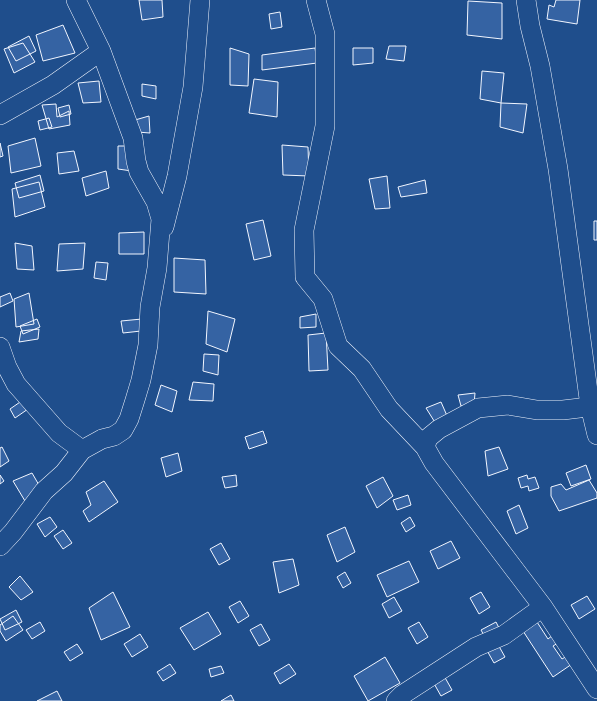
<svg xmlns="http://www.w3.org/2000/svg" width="597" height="701" font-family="Manrope,sans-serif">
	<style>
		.building { fill: #3563a3; stroke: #f2f6ff }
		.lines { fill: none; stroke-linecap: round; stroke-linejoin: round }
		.minor-casing { stroke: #f2f6ff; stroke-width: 20 }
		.minor { stroke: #1f4e8c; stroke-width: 19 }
	</style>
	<rect width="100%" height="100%" fill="#1f4e8c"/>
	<path class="building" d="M 139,0 L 162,0 L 163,17 L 142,20 Z
		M 556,0 L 580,0 L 577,24 L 547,19 L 549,5 L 554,7 Z
		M 468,1 L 502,3 L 502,39 L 467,35 Z
		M 280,12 L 282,27 L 271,29 L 269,14 Z
		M 63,25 L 75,53 L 43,61 L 36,35 Z
		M 29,36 L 36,51 L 16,61 L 8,47 Z
		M 23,43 L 35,62 L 14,73 L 4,49 Z
		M 389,46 L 406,46 L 404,61 L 386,59 Z
		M 230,48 L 249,54 L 248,86 L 230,85 Z
		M 315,48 L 317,63 L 262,70 L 262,55 Z
		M 353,48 L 373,48 L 373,63 L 353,65 Z
		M 482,71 L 504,73 L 501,103 L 480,99 Z
		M 254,79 L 278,82 L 277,117 L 249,113 Z
		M 99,81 L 101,102 L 83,103 L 78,83 Z
		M 142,84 L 156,86 L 156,99 L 142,96 Z
		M 501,103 L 527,104 L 523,133 L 500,127 Z
		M 56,104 L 57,117 L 69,111 L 70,125 L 49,129 L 42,105 Z
		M 69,105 L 71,114 L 60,117 L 58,108 Z
		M 149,116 L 150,133 L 137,132 L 135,120 Z
		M 49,118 L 52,127 L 40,130 L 38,121 Z
		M 35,138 L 41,166 L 11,173 L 8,146 Z
		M 0,143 L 3,156 L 0,157 Z
		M 282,145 L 308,147 L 309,176 L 283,175 Z
		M 118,146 L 130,146 L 132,171 L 118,169 Z
		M 74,151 L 79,171 L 59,174 L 57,153 Z
		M 106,171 L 109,188 L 86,196 L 82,178 Z
		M 40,175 L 44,191 L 19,198 L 15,183 Z
		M 387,176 L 390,208 L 375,209 L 369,179 Z
		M 425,180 L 427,193 L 401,197 L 398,187 Z
		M 39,182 L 45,207 L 15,217 L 12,189 Z
		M 263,220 L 271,256 L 254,260 L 246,224 Z
		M 594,221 L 597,221 L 597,240 L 594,240 Z
		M 144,232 L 144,254 L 119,254 L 119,233 Z
		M 15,243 L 32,246 L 34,270 L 17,269 Z
		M 85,243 L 83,269 L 57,271 L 59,244 Z
		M 174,258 L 205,260 L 206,294 L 174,292 Z
		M 96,262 L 108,263 L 106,280 L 94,278 Z
		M 10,293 L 13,301 L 0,307 L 0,297 Z
		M 29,293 L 34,324 L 16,327 L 14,299 Z
		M 208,311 L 235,319 L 227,352 L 206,344 Z
		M 316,314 L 316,327 L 300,328 L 300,317 Z
		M 37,319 L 40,327 L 23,334 L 20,326 Z
		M 142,319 L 141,331 L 123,333 L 121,321 Z
		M 39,329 L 38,339 L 19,342 L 21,331 Z
		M 326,333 L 328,370 L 309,371 L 308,335 Z
		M 204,354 L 219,355 L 218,375 L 203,371 Z
		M 193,382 L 214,384 L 213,401 L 189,400 Z
		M 161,385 L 177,391 L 172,412 L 155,405 Z
		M 475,393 L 474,405 L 461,406 L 458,395 Z
		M 23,400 L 28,409 L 15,418 L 10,409 Z
		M 441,402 L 448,418 L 436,424 L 426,408 Z
		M 263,431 L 267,443 L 249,449 L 245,437 Z
		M 2,447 L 9,461 L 0,467 L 0,448 Z
		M 499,447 L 508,469 L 488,476 L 485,451 Z
		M 178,453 L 182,471 L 166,477 L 161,458 Z
		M 586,465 L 591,479 L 571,486 L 566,473 Z
		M 32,473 L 43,492 L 25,501 L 13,481 Z
		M 0,475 L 4,481 L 0,484 Z
		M 236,475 L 237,486 L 225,488 L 222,477 Z
		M 527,475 L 528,479 L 535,477 L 539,488 L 529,491 L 528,486 L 521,488 L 518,478 Z
		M 383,477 L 393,496 L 377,508 L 366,486 Z
		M 589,480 L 597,493 L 597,498 L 559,511 L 551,496 L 551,487 L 561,484 L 566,490 Z
		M 104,481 L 118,502 L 89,522 L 83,511 L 91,505 L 86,492 Z
		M 408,495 L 411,505 L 397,510 L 393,500 Z
		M 519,505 L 528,528 L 516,534 L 507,511 Z
		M 50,517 L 57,527 L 45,537 L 37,524 Z
		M 410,517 L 415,526 L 406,532 L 401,523 Z
		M 345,527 L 355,552 L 337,562 L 327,535 Z
		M 63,530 L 72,543 L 63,549 L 54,536 Z
		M 451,541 L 460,558 L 438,569 L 430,551 Z
		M 221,543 L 230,559 L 219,565 L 210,549 Z
		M 293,559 L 299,585 L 279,593 L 273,562 Z
		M 409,561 L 419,582 L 387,597 L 377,575 Z
		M 345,572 L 351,583 L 343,588 L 337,577 Z
		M 20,576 L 33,592 L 21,600 L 9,587 Z
		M 113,592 L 130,627 L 101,640 L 89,608 Z
		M 481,592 L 490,607 L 479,614 L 470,598 Z
		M 587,596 L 595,609 L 579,619 L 571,605 Z
		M 394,597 L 402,611 L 389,618 L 382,604 Z
		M 240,601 L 249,616 L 238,623 L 229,607 Z
		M 16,610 L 22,622 L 5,630 L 0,619 Z
		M 208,612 L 221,634 L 194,650 L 180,628 Z
		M 13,616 L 23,630 L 6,641 L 0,631 L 0,625 Z
		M 40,622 L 45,631 L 32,639 L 26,630 Z
		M 419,622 L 428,637 L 417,644 L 408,628 Z
		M 496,622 L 501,632 L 486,639 L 481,630 Z
		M 537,622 L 548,639 L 553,635 L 558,643 L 553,646 L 562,659 L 567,656 L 572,664 L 553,677 L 523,631 Z
		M 261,624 L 270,640 L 259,646 L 250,630 Z
		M 140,634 L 148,647 L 132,657 L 124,644 Z
		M 496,641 L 505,657 L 494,663 L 485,647 Z
		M 77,644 L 83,653 L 70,661 L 64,652 Z
		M 385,657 L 400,683 L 368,701 L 354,676 Z
		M 170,664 L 176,673 L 163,681 L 157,672 Z
		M 289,664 L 296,674 L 280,684 L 274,673 Z
		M 221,666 L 224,673 L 211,677 L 209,669 Z
		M 443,674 L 452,690 L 441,696 L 432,680 Z
		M 57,691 L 62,701 L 37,701 Z
		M 231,695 L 234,701 L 221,701 Z"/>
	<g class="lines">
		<defs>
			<path id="minor" d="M 316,0 L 325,34 L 325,126 L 304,230 L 305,277 L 323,299 L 338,346 L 362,369 L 389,409 L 425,447
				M 526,0 L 530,26 L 540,66 L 558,169 L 590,406 L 597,435
				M 0,115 L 53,85 L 101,51
				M 164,227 L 177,176 L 193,87 L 200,0
				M 0,347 L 7,367 L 16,384 L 59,433 L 82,450
				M 597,406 L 563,410 L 537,410 L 508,405 L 478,408 L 439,429 L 428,438 L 425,447 L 434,463 L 543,607 L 597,689
				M 0,546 L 13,532 L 44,491 L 64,473 L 82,450 L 102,439 L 114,436 L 123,430 L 129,419 L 135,400 L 141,380 L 148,345 L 150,307 L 157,268 L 161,219 L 156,202 L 139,172 L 136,161 L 133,138 L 101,51 L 76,0
				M 396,701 L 402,695 L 476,647 L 504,635 L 543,607"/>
		</defs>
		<use href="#minor" class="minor-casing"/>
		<use href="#minor" class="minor"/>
	</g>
</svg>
